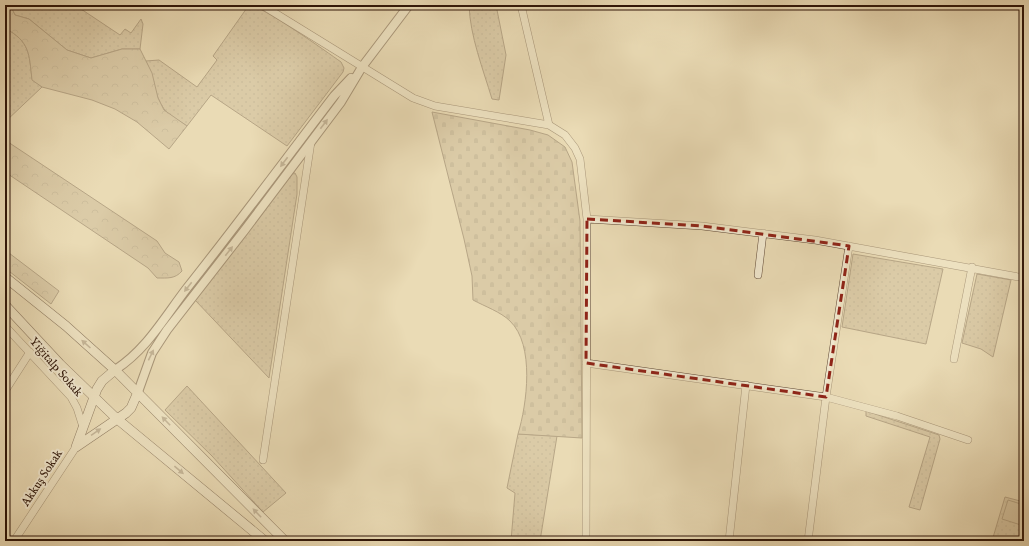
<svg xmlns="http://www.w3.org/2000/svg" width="1029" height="546" font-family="'IM FELL English',serif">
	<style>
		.green { fill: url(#green-dots); stroke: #7c6750 }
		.forest { fill: url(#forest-crowns); stroke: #7c6750 }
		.cemetery { fill: url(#cemetery-stones); stroke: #7c6750 }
		.pitch { fill: #cab998; stroke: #7c6750 }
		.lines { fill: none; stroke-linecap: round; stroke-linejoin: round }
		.minor-casing { stroke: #5d4633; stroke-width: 8 }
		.tertiary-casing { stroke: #5d4633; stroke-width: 10 }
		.secondary-casing { stroke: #2e1508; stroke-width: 10 }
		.minor { stroke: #f1e8cf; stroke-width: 7 }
		.tertiary { stroke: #f1e8cf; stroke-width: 8 }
		.secondary { stroke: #f1e8cf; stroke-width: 9 }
		.oneway { fill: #998975 }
		.marked { fill: none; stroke: #8f2418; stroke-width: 3; stroke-dasharray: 8 5; stroke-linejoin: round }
		.labels { text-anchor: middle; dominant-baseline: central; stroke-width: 4; stroke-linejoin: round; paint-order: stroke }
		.street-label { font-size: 12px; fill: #2e1508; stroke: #f1e8cf }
	</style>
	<defs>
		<pattern id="green-dots" width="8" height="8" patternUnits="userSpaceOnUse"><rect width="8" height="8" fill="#cab998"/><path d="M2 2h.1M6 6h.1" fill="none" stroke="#ae9e82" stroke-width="1.8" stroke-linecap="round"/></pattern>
		<pattern id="forest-crowns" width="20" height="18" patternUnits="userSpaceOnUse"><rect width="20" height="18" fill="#cab998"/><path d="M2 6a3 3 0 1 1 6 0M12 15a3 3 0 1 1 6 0" fill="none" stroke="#ae9e82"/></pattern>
		<pattern id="cemetery-stones" width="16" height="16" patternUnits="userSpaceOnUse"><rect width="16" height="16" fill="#cab998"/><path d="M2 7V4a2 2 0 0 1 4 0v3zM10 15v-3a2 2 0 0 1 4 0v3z" fill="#ae9e82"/></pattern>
	</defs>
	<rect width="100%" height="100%" fill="#eadbb5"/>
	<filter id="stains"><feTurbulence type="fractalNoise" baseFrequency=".005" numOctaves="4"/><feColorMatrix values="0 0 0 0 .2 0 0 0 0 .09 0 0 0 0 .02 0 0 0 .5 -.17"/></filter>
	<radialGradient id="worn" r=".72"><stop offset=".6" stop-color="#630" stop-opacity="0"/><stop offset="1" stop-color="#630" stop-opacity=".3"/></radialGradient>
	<path class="green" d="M 10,5 L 75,5 L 120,35 L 125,29 L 131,33 L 141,19 L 143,24 L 140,49 L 122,49 L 91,58 L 67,50 L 29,19 L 15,15 Z
		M 249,5 C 261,5 327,52 341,62 L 344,68 L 343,72 L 287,146 L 211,95 L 187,126 C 180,121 169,116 164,109 C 154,95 153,76 146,61 L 159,60 L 197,87 L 217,60 L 213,56 Z
		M 469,5 L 496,5 L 506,55 L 499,100 L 492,99 C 483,69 470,36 469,5 Z
		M 5,28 C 30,42 29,53 32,79 L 42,87 L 5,122 Z
		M 292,173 L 295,173 L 297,177 L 297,194 L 269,378 L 195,300 Z
		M 853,254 L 943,269 L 926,344 L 842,327 Z
		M 977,274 L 1011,280 L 993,357 L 981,349 L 962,343 Z
		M 187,386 L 286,493 L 263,512 L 212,456 L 165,410 Z
		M 866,411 L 939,435 L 940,439 L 920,510 L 909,507 L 930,437 L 866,416 Z
		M 518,434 L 557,436 L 540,541 L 511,541 L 515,493 L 507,488 Z
		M 1005,497 L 1024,502 L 1024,541 L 992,541 Z"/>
	<path class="forest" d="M 5,5 L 10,5 L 15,15 L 29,19 L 67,50 L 91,58 L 122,49 L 140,49 L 152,73 L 158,98 L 164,110 L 187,126 L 169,149 L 137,122 L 115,109 L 92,100 L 42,87 L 32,80 C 29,53 30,42 5,28 Z
		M 5,140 L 157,241 L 165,253 L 179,262 L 182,271 C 175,279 168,278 157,278 L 148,268 L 5,172 Z
		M 5,250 L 59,291 L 51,304 L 5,268 Z"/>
	<path class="cemetery" d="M 432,112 L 530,130 L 548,135 L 565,147 L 572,162 L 580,221 L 582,438 L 518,434 C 527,404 535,345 510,321 C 501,312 484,306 473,300 L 472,276 L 464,239 Z"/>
	<path class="pitch" d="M 1008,500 L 1024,505 L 1024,526 L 1002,519 Z"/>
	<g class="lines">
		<defs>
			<path id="minor" d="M 262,5 L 413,98 L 435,106 L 549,125 L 565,135 L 575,148 L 580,159 L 587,219 L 586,541
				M 521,5 L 549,125
				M 587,219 L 702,226 L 815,240 L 1024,278
				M 758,275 L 763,233
				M 5,326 L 71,397 L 77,408 L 83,427
				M 954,359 L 972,267
				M 586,363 L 826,397 L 897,416 L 968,440
				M 5,391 L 30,352
				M 263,460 L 311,142
				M 14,541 L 76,447
				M 729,541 L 746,385
				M 808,541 L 826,397 L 849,246"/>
			<path id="tertiary" d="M 115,370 C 147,349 164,318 187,288 C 237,225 285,160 334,96 L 351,78
				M 138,392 L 152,353 L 167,330 L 244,231 L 341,102 L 362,67 L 409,5"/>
			<path id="secondary" d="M 5,277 L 66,326 L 115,370 L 285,541
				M 5,305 L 60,364 L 116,418 L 265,541
				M 76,447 L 97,389 L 102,381 L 115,370
				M 76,447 L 126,413 L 131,408 L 138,392"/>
		</defs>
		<use href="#minor" class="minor-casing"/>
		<use href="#tertiary" class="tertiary-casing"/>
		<use href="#secondary" class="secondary-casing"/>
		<use href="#minor" class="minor"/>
		<use href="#tertiary" class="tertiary"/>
		<use href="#secondary" class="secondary"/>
	</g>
	<defs><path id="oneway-solid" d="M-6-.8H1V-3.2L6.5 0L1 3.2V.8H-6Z"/></defs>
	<g class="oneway">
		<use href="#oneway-solid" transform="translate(324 124) rotate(-53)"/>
		<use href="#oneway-solid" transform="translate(284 162) rotate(127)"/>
		<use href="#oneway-solid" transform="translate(229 251) rotate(-52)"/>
		<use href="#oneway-solid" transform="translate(188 287) rotate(128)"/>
		<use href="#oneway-solid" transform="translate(86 344) rotate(-138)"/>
		<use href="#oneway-solid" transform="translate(151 355) rotate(-64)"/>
		<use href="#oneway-solid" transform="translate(166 421) rotate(-134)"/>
		<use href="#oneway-solid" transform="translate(96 432) rotate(-35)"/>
		<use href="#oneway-solid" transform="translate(179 470) rotate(40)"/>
		<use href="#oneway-solid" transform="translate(257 513) rotate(-134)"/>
	</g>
	<path d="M0 0H1029V546H0ZM 587,219 L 702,226 L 849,246 L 826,397 L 586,363 Z" fill="#eadbb5" fill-opacity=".55" fill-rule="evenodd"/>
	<path class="marked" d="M 587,219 L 702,226 L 849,246 L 826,397 L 586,363 Z"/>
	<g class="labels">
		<g class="street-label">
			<text transform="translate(56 367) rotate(49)">Yiğitalp Sokak</text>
			<text transform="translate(42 478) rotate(-57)">Akkuş Sokak</text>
		</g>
	</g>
	<rect width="1029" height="546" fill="none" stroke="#eadbb5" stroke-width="20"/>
	<rect x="6" y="6" width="1017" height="534" fill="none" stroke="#2e1508" stroke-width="2"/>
	<rect x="10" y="10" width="1009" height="526" fill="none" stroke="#2e1508"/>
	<rect width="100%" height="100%" filter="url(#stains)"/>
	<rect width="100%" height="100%" fill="url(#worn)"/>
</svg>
